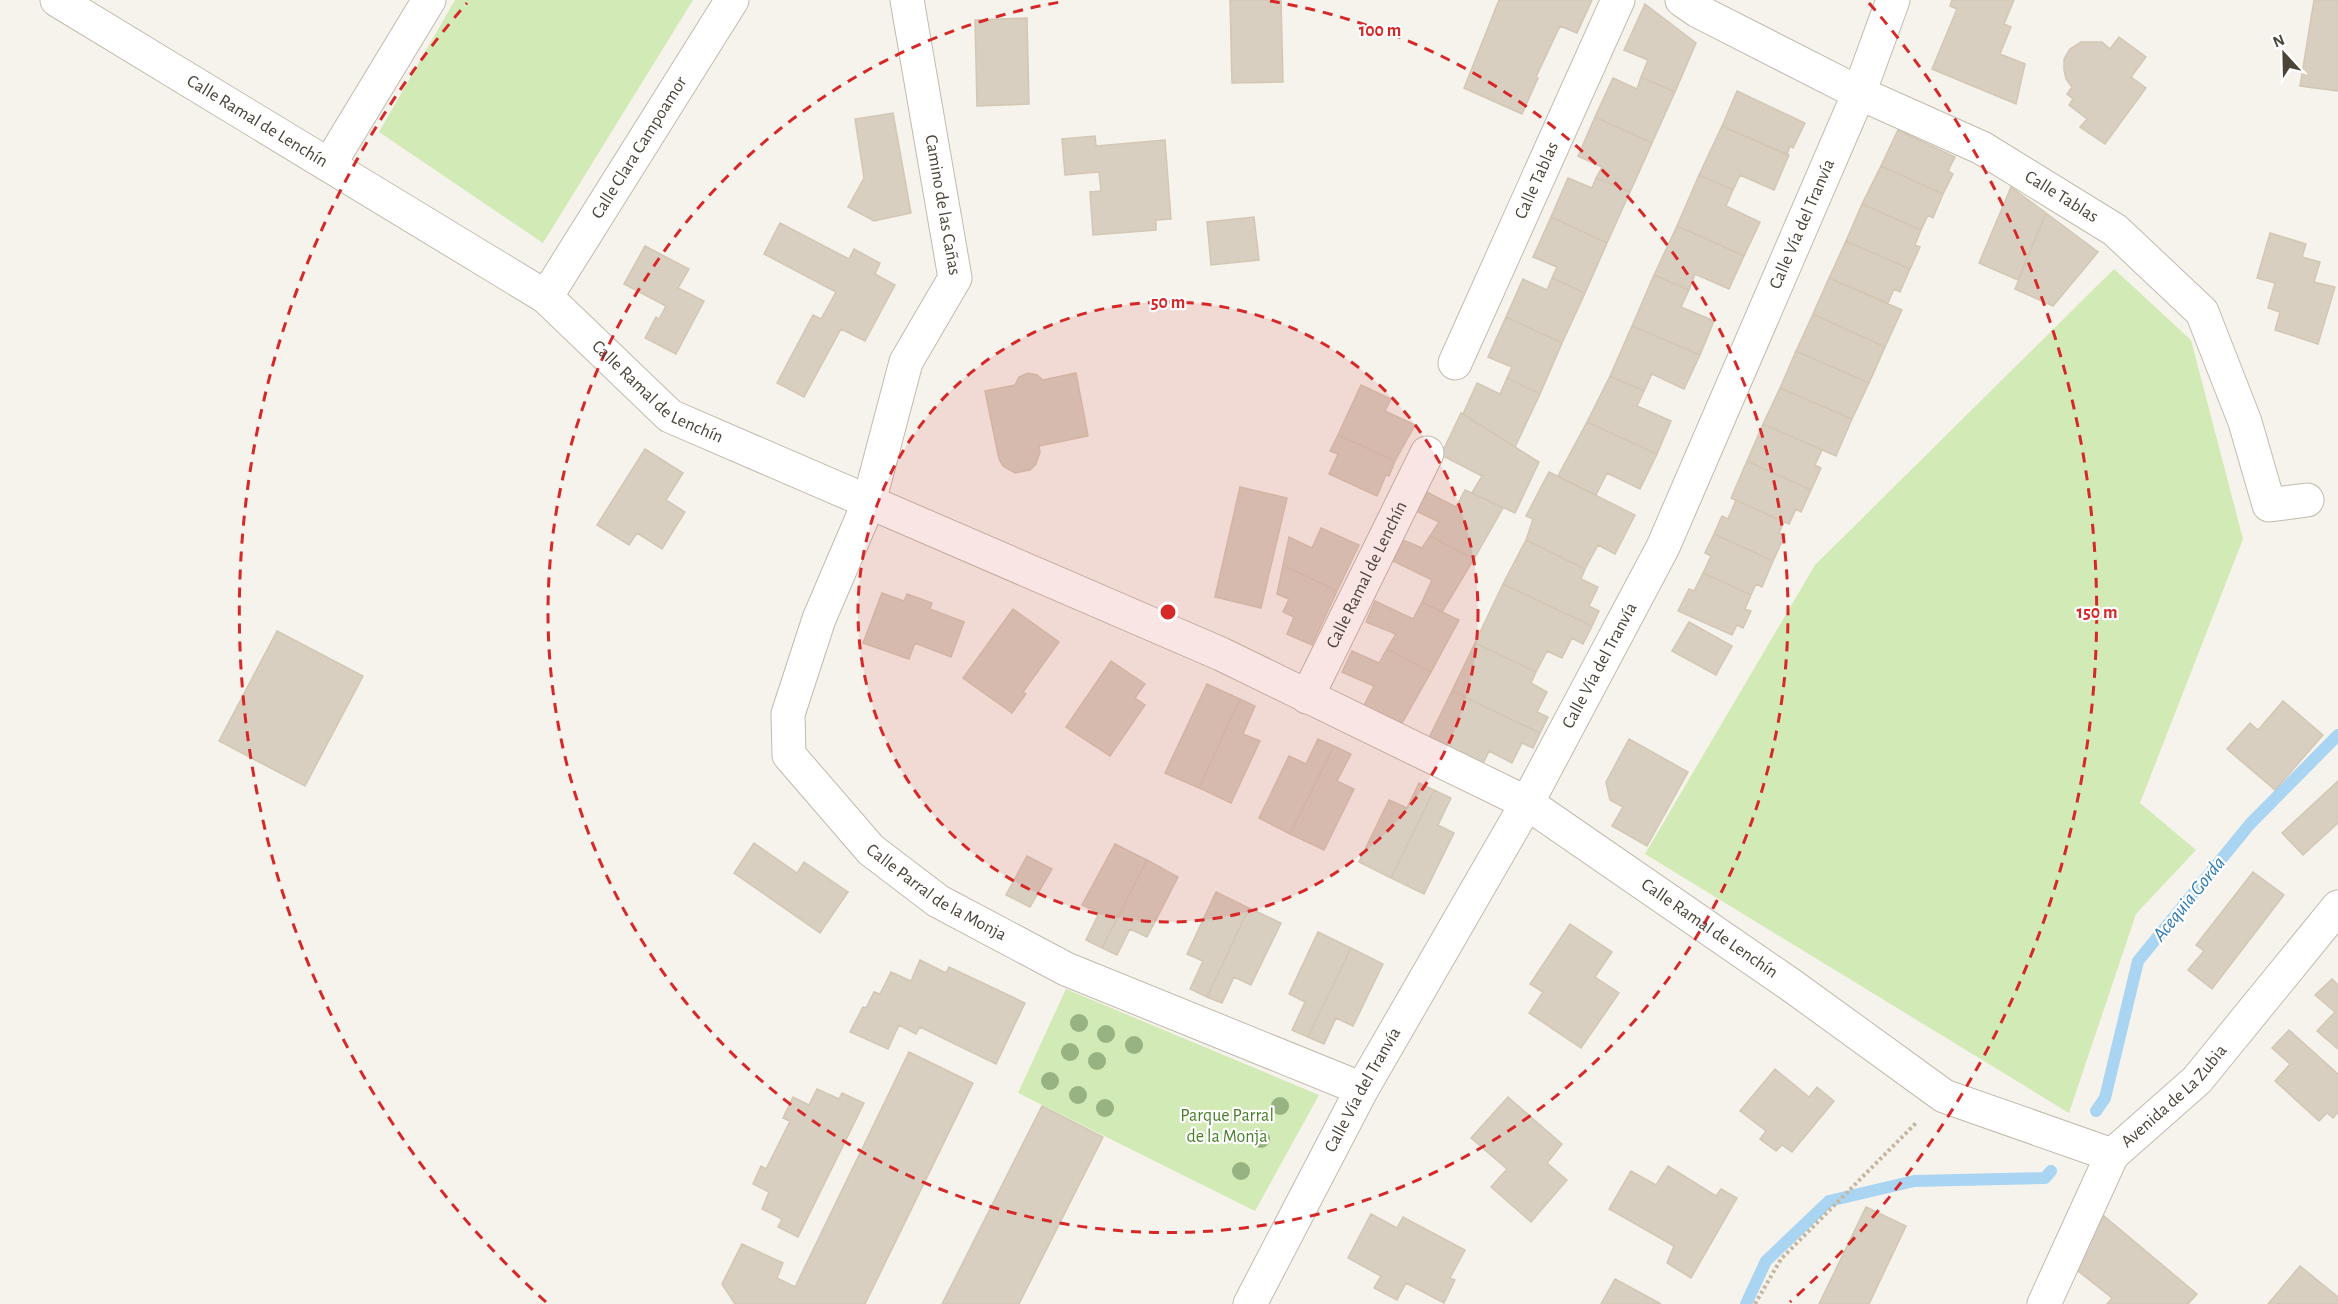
<svg xmlns="http://www.w3.org/2000/svg" width="2338" height="1304" font-family="'Alegreya Sans',sans-serif">
	<style>
		.green { fill: #d2eab5 }
		.lines { fill: none; stroke-linecap: round; stroke-linejoin: round }
		.stream { stroke: #a9d4f2; stroke-width: 12 }
		.building { fill: #d8cfc1; stroke: #d3c7b4; stroke-width: 1.5 }
		.minor-casing { stroke: #c2bbae; stroke-width: 35 }
		.tertiary-casing { stroke: #c2bbae; stroke-width: 35 }
		.path { stroke: #c4b79f; stroke-width: 4; stroke-dasharray: 3 3; stroke-linecap: butt }
		.minor { stroke: #fff; stroke-width: 33 }
		.tertiary { stroke: #fff; stroke-width: 33 }
		.tree { fill: #97b381 }
		.ring { fill: none; stroke: #d62828; stroke-width: 3; stroke-dasharray: 10 8 }
		.labels { text-anchor: middle; dominant-baseline: central; stroke-width: 4.5; stroke-linejoin: round; paint-order: stroke }
		.street-label { font-size: 18px; fill: #4b4439; stroke: #fff }
		.park-label { font-size: 18px; fill: #4a7f2a; stroke: #fff }
		.water-label { font-size: 20px; font-style: italic; fill: #2e7ab2; stroke: #fff }
		.centre { fill: #d62828; stroke: #fff; stroke-width: 3 }
		.ring-label { font-size: 18px; text-anchor: middle; font-weight: bold; fill: #d62828; stroke: #fff; stroke-width: 4.5; stroke-linejoin: round; paint-order: stroke }
	</style>
	<rect width="100%" height="100%" fill="#f6f3ec"/>
	<path class="green" d="M 455,0 L 693,0 L 543,243 L 379,132 Z
		M 2114,269 L 2191,340 L 2243,539 L 2140,803 L 2196,850 L 2136,914 L 2069,1113 L 1645,854 L 1815,565 Z
		M 1066,989 L 1319,1095 L 1255,1211 L 1018,1093 Z"/>
	<g class="lines">
		<path class="stream" d="M 2096,1111 L 2105,1098 L 2138,961 L 2250,824 L 2338,735
			M 1746,1304 L 1766,1261 L 1829,1201 L 1914,1181 L 2045,1178 L 2051,1171"/>
	</g>
	<path class="building" d="M 1230,0 L 1281,0 L 1283,82 L 1232,83 Z
		M 1499,0 L 1592,0 L 1577,33 L 1560,26 L 1536,77 L 1538,78 L 1522,114 L 1464,88 Z
		M 1952,0 L 2014,0 L 2004,24 L 2011,27 L 2000,54 L 2025,64 L 2016,104 L 1932,69 L 1957,9 L 1950,6 Z
		M 2314,0 L 2338,0 L 2338,91 L 2300,86 Z
		M 1645,4 L 1696,43 L 1675,92 L 1641,77 L 1648,60 L 1624,50 Z
		M 1027,18 L 1029,104 L 977,106 L 975,20 Z
		M 2119,37 L 2146,57 L 2131,77 L 2146,88 L 2105,144 L 2080,127 L 2087,119 L 2069,105 L 2073,99 L 2067,94 L 2072,87 L 2066,79 L 2064,70 L 2064,59 L 2070,49 L 2081,42 L 2102,42 L 2110,49 Z
		M 1641,77 L 1675,92 L 1652,143 L 1595,117 L 1613,78 L 1637,89 Z
		M 1737,91 L 1805,123 L 1793,148 L 1790,146 L 1787,155 L 1722,126 Z
		M 893,113 L 911,213 L 874,221 L 848,207 L 864,178 L 855,119 Z
		M 1595,117 L 1652,143 L 1630,192 L 1596,178 L 1602,167 L 1578,156 Z
		M 1722,126 L 1789,155 L 1774,190 L 1740,175 L 1733,190 L 1699,175 Z
		M 1898,130 L 1955,157 L 1948,171 L 1953,174 L 1943,194 L 1881,166 Z
		M 1095,136 L 1096,146 L 1165,140 L 1171,219 L 1156,220 L 1156,230 L 1093,235 L 1090,192 L 1101,191 L 1099,172 L 1065,175 L 1062,139 Z
		M 1881,166 L 1943,194 L 1933,218 L 1928,215 L 1921,230 L 1862,204 Z
		M 1699,175 L 1733,190 L 1726,206 L 1760,222 L 1744,256 L 1677,226 Z
		M 1568,178 L 1592,188 L 1596,178 L 1630,192 L 1607,243 L 1551,217 Z
		M 2011,187 L 2046,213 L 2018,280 L 1979,263 Z
		M 1862,204 L 1921,230 L 1915,245 L 1920,247 L 1910,269 L 1846,241 Z
		M 2046,213 L 2098,252 L 2053,306 L 2015,289 Z
		M 1254,217 L 1259,260 L 1211,265 L 1207,222 Z
		M 1551,217 L 1607,243 L 1585,293 L 1552,278 L 1557,267 L 1533,257 Z
		M 780,223 L 849,259 L 854,249 L 880,263 L 875,274 L 895,285 L 865,341 L 841,329 L 804,397 L 777,383 L 813,315 L 821,319 L 836,292 L 764,254 Z
		M 1677,226 L 1744,256 L 1729,289 L 1695,274 L 1689,290 L 1654,275 Z
		M 2270,233 L 2306,244 L 2302,257 L 2320,262 L 2314,282 L 2335,287 L 2318,344 L 2275,330 L 2280,312 L 2268,308 L 2275,283 L 2257,278 Z
		M 1846,241 L 1910,269 L 1900,292 L 1894,289 L 1888,303 L 1829,278 Z
		M 645,246 L 689,269 L 678,288 L 704,301 L 676,354 L 645,338 L 656,317 L 659,319 L 666,306 L 624,284 Z
		M 1654,275 L 1689,290 L 1681,307 L 1714,321 L 1700,355 L 1632,326 Z
		M 1552,278 L 1585,293 L 1562,343 L 1506,317 L 1523,279 L 1547,290 Z
		M 1829,278 L 1902,310 L 1885,347 L 1813,314 Z
		M 1813,314 L 1885,347 L 1869,383 L 1796,351 Z
		M 1506,317 L 1562,343 L 1540,394 L 1507,378 L 1512,367 L 1488,357 Z
		M 1632,326 L 1700,355 L 1684,389 L 1652,374 L 1644,391 L 1610,376 Z
		M 1796,351 L 1869,383 L 1852,419 L 1780,388 Z
		M 1028,373 L 1037,375 L 1043,380 L 1076,373 L 1088,436 L 1039,446 L 1040,452 L 1036,464 L 1030,470 L 1015,473 L 1003,466 L 999,459 L 985,391 L 1015,385 L 1019,377 Z
		M 1610,376 L 1644,391 L 1637,406 L 1671,421 L 1657,454 L 1587,422 Z
		M 1507,378 L 1540,394 L 1515,447 L 1463,414 L 1477,383 L 1500,394 Z
		M 1361,385 L 1391,399 L 1385,411 L 1415,425 L 1395,461 L 1338,435 Z
		M 1780,388 L 1852,419 L 1836,456 L 1763,424 Z
		M 1461,413 L 1539,462 L 1515,513 L 1472,493 L 1482,476 L 1441,455 Z
		M 1587,422 L 1657,454 L 1640,489 L 1607,473 L 1596,495 L 1558,476 Z
		M 1763,424 L 1822,450 L 1815,465 L 1821,468 L 1811,490 L 1747,461 Z
		M 1338,435 L 1395,461 L 1389,476 L 1386,475 L 1377,496 L 1329,474 L 1338,454 L 1330,451 Z
		M 645,449 L 683,473 L 666,500 L 685,512 L 662,549 L 637,533 L 629,545 L 597,525 Z
		M 1747,461 L 1811,490 L 1801,512 L 1796,509 L 1789,524 L 1731,498 Z
		M 1549,472 L 1635,515 L 1615,554 L 1598,545 L 1585,569 L 1526,540 L 1533,519 L 1526,516 Z
		M 1240,487 L 1287,498 L 1261,608 L 1215,597 Z
		M 1465,490 L 1503,508 L 1474,559 L 1430,536 L 1439,522 L 1416,511 L 1425,491 L 1456,507 Z
		M 1736,500 L 1784,522 L 1779,533 L 1785,535 L 1773,561 L 1714,534 L 1722,516 L 1728,519 Z
		M 1321,528 L 1359,545 L 1337,591 L 1283,565 L 1289,537 L 1312,548 Z
		M 1714,534 L 1773,561 L 1762,587 L 1756,584 L 1751,595 L 1703,573 L 1711,556 L 1705,553 Z
		M 1430,536 L 1474,559 L 1442,612 L 1422,602 L 1432,580 L 1393,561 L 1403,540 L 1422,548 Z
		M 1526,540 L 1585,569 L 1581,579 L 1598,587 L 1589,606 L 1599,611 L 1592,626 L 1503,584 Z
		M 1283,565 L 1337,591 L 1312,645 L 1287,634 L 1294,617 L 1283,612 L 1289,599 L 1277,594 Z
		M 1703,573 L 1751,595 L 1745,609 L 1751,611 L 1743,628 L 1737,625 L 1732,635 L 1678,611 L 1689,589 L 1694,591 Z
		M 1503,584 L 1592,626 L 1583,644 L 1572,638 L 1562,658 L 1547,651 L 1536,672 L 1475,643 Z
		M 882,593 L 904,601 L 907,594 L 932,603 L 930,609 L 964,622 L 951,657 L 915,643 L 909,659 L 863,643 Z
		M 1375,601 L 1413,619 L 1422,602 L 1459,620 L 1431,672 L 1387,649 L 1396,634 L 1366,622 Z
		M 1013,609 L 1059,642 L 1023,692 L 1026,694 L 1012,713 L 963,678 Z
		M 1689,622 L 1732,646 L 1716,675 L 1672,651 Z
		M 277,631 L 363,676 L 305,786 L 219,741 Z
		M 1475,643 L 1536,672 L 1531,683 L 1547,692 L 1537,712 L 1548,717 L 1540,733 L 1452,691 Z
		M 1387,649 L 1431,672 L 1401,725 L 1363,707 L 1374,686 L 1342,672 L 1352,651 L 1379,663 Z
		M 1111,661 L 1145,684 L 1135,698 L 1145,705 L 1110,756 L 1066,727 Z
		M 1207,684 L 1240,699 L 1199,788 L 1165,773 Z
		M 1452,691 L 1540,733 L 1533,748 L 1522,743 L 1512,763 L 1489,751 L 1480,770 L 1426,744 Z
		M 1240,699 L 1255,706 L 1243,734 L 1260,741 L 1231,803 L 1199,788 Z
		M 2283,701 L 2323,735 L 2275,790 L 2227,749 L 2250,723 L 2258,730 Z
		M 1318,739 L 1334,746 L 1290,834 L 1259,818 L 1289,756 L 1306,764 Z
		M 1629,739 L 1688,772 L 1647,846 L 1612,826 L 1623,807 L 1610,800 L 1606,782 Z
		M 1334,746 L 1351,754 L 1337,781 L 1354,789 L 1324,850 L 1290,834 Z
		M 2338,781 L 2338,823 L 2303,855 L 2282,833 Z
		M 1419,783 L 1434,790 L 1391,878 L 1359,862 L 1389,800 L 1407,808 Z
		M 1434,790 L 1451,798 L 1438,825 L 1454,833 L 1424,894 L 1391,878 Z
		M 754,843 L 797,873 L 804,862 L 848,892 L 820,933 L 734,873 Z
		M 1115,844 L 1147,860 L 1102,948 L 1086,940 L 1099,913 L 1082,905 Z
		M 1027,856 L 1052,869 L 1030,907 L 1006,895 Z
		M 1147,860 L 1178,877 L 1147,937 L 1130,929 L 1117,955 L 1102,948 Z
		M 2253,872 L 2284,895 L 2212,989 L 2188,970 L 2204,951 L 2196,945 Z
		M 1216,892 L 1249,908 L 1207,997 L 1190,989 L 1203,961 L 1187,954 Z
		M 1249,908 L 1281,923 L 1251,985 L 1234,977 L 1222,1003 L 1207,997 Z
		M 1570,924 L 1612,952 L 1595,977 L 1619,993 L 1581,1048 L 1529,1013 L 1543,992 L 1530,984 Z
		M 1318,932 L 1351,948 L 1308,1037 L 1292,1030 L 1305,1002 L 1289,994 Z
		M 1351,948 L 1383,964 L 1353,1026 L 1336,1018 L 1324,1044 L 1308,1037 Z
		M 920,960 L 946,973 L 949,967 L 1025,1003 L 996,1064 L 920,1027 L 916,1034 L 899,1025 L 888,1049 L 850,1032 L 863,1007 L 866,1008 L 874,992 L 880,994 L 891,972 L 911,981 Z
		M 2332,979 L 2338,985 L 2338,1049 L 2317,1031 L 2335,1012 L 2315,995 Z
		M 2289,1030 L 2338,1074 L 2338,1112 L 2333,1118 L 2327,1113 L 2319,1121 L 2275,1081 L 2290,1064 L 2272,1048 Z
		M 909,1052 L 973,1083 L 865,1304 L 735,1304 L 722,1284 L 742,1244 L 783,1263 L 777,1278 L 795,1287 Z
		M 1775,1069 L 1809,1097 L 1817,1087 L 1834,1101 L 1792,1152 L 1782,1145 L 1776,1151 L 1760,1139 L 1766,1131 L 1740,1111 Z
		M 817,1089 L 839,1099 L 842,1093 L 864,1103 L 798,1237 L 778,1227 L 782,1219 L 762,1209 L 769,1192 L 753,1184 L 761,1166 L 766,1169 L 790,1121 L 783,1118 L 793,1097 L 809,1105 Z
		M 1508,1097 L 1562,1144 L 1547,1163 L 1567,1180 L 1531,1222 L 1491,1187 L 1507,1169 L 1471,1138 Z
		M 1042,1106 L 1103,1137 L 1019,1304 L 942,1304 Z
		M 1668,1166 L 1716,1196 L 1721,1189 L 1737,1198 L 1691,1278 L 1667,1263 L 1674,1246 L 1609,1209 L 1631,1171 L 1656,1185 Z
		M 1866,1207 L 1906,1226 L 1869,1304 L 1819,1304 Z
		M 1371,1214 L 1397,1228 L 1403,1217 L 1465,1250 L 1450,1278 L 1455,1280 L 1444,1303 L 1406,1283 L 1397,1300 L 1374,1288 L 1381,1276 L 1348,1258 Z
		M 2104,1216 L 2197,1294 L 2188,1304 L 2107,1304 L 2112,1298 L 2073,1267 Z
		M 2300,1266 L 2338,1297 L 2338,1304 L 2268,1304 Z
		M 1615,1279 L 1661,1304 L 1601,1304 Z"/>
	<g class="lines">
		<defs>
			<g id="minor">
				<path id="s1" d="M 907,0 L 955,278 L 906,362 L 869,502 L 819,619 L 788,714 L 789,755 L 871,850 L 938,901 L 1066,969 L 1362,1089"/>
				<path id="s2" d="M 1682,0 L 1698,11 L 1859,93 L 1982,148 L 2115,230 L 2202,312 L 2245,422 L 2269,505 L 2307,500"/>
				<path d="M 329,165 L 429,0"/>
				<path id="s3" d="M 546,297 L 732,0"/>
				<path id="s4" d="M 1455,363 L 1618,0"/>
				<path id="s5" d="M 1307,697 L 1427,453"/>
				<path d="M 2044,1304 L 2112,1155"/>
			</g>
			<g id="tertiary">
				<path id="s6" d="M 57,0 L 546,297 L 670,416 L 1221,654 L 1527,803 L 1791,985 L 1944,1096 L 2112,1155 L 2197,1080 L 2338,907"/>
				<path id="s7" d="M 1250,1304 L 1362,1089 L 1527,803 L 1663,547 L 1859,93 L 1893,0"/>
			</g>
		</defs>
		<use href="#minor" class="minor-casing"/>
		<use href="#tertiary" class="tertiary-casing"/>
		<path class="path" d="M 1755,1304 L 1781,1259 L 1917,1122"/>
		<use href="#minor" class="minor"/>
		<use href="#tertiary" class="tertiary"/>
	</g>
	<g class="tree">
		<circle cx="1079" cy="1023" r="9"/>
		<circle cx="1106" cy="1034" r="9"/>
		<circle cx="1134" cy="1045" r="9"/>
		<circle cx="1070" cy="1052" r="9"/>
		<circle cx="1097" cy="1061" r="9"/>
		<circle cx="1050" cy="1081" r="9"/>
		<circle cx="1078" cy="1095" r="9"/>
		<circle cx="1280" cy="1106" r="9"/>
		<circle cx="1105" cy="1108" r="9"/>
		<circle cx="1261" cy="1139" r="9"/>
		<circle cx="1241" cy="1171" r="9"/>
	</g>
	<circle cx="1168" cy="612" r="310" fill="#d62828" fill-opacity=".12"/>
	<g class="ring">
		<circle cx="1168" cy="612" r="310"/>
		<path d="M1270 1A620 620 0 1 1 1066 1"/>
		<path d="M546 1302A929 929 0 0 1 467 3M1869 3A929 929 0 0 1 1790 1302"/>
	</g>
	<g class="labels">
		<g class="street-label">
			<text stroke="none"><textPath href="#s6" startOffset="234">Calle Ramal de Lenchín</textPath></text>
			<text stroke="none"><textPath href="#s3" startOffset="176">Calle Clara Campoamor</textPath></text>
			<text stroke="none"><textPath href="#s4" startOffset="200">Calle Tablas</textPath></text>
			<text stroke="none"><textPath href="#s2" startOffset="428">Calle Tablas</textPath></text>
			<text stroke="none"><textPath href="#s1" startOffset="208">Camino de las Cañas</textPath></text>
			<text stroke="none"><textPath href="#s7" startOffset="1214">Calle Vía del Tranvía</textPath></text>
			<text stroke="none"><textPath href="#s6" startOffset="720">Calle Ramal de Lenchín</textPath></text>
			<text stroke="none"><textPath href="#s5" startOffset="136">Calle Ramal de Lenchín</textPath></text>
			<text stroke="none"><textPath href="#s7" startOffset="728">Calle Vía del Tranvía</textPath></text>
			<text stroke="none"><textPath href="#s1" startOffset="996">Calle Parral de la Monja</textPath></text>
			<text stroke="none"><textPath href="#s6" startOffset="1906">Calle Ramal de Lenchín</textPath></text>
			<text stroke="none"><textPath href="#s7" startOffset="242">Calle Vía del Tranvía</textPath></text>
			<text stroke="none"><textPath href="#s6" startOffset="2458">Avenida de La Zubia</textPath></text>
		</g>
		<g class="park-label">
			<text x="1227" y="1116">Parque Parral<tspan x="1227" dy="21">de la Monja</tspan></text>
		</g>
		<g class="water-label">
			<text transform="translate(2189 899) rotate(-51)">Acequia Gorda</text>
		</g>
	</g>
	<circle cx="1168" cy="612" r="9" class="centre"/>
	<g class="ring-label">
		<text x="1380" y="36">100 m</text>
		<text x="1168" y="308">50 m</text>
		<text x="2097" y="618">150 m</text>
	</g>
	<g transform="translate(2284 54) rotate(338)" stroke="#ffffff" stroke-width="4.5" paint-order="stroke">
	<path d="M0-4.5L10 22L0 15L-10 22Z" fill="#4b4439"/>
	<text y="-9" font-size="16" font-weight="bold" text-anchor="middle" fill="#4b4439">N</text>
	</g>
</svg>
